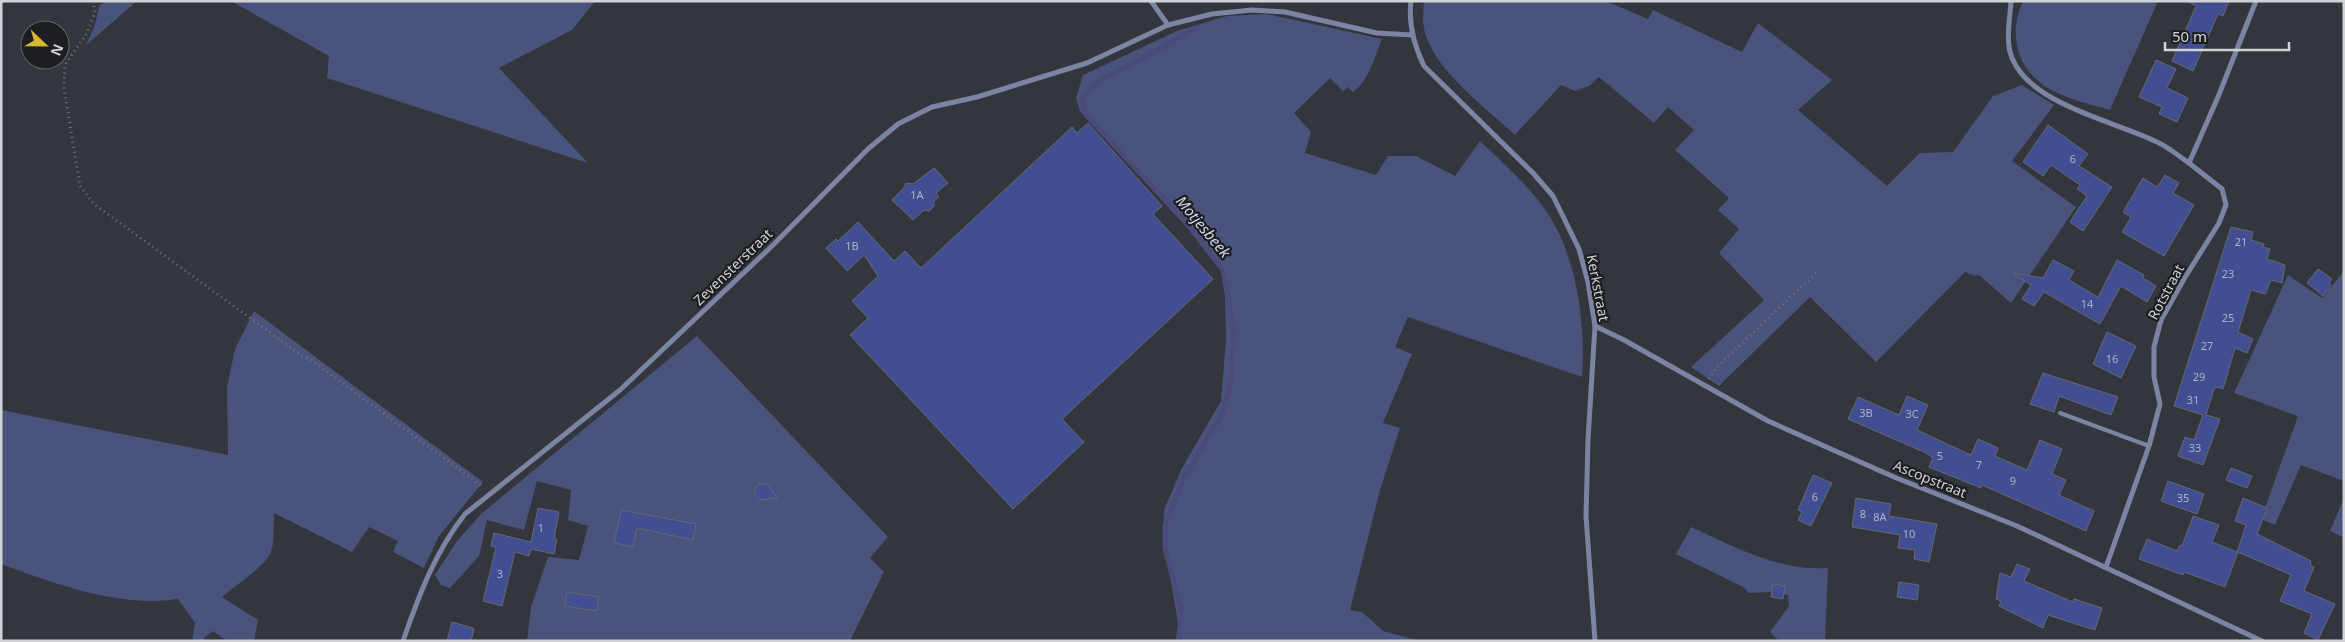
<svg xmlns="http://www.w3.org/2000/svg" width="2345" height="642" font-family="'Noto Sans',sans-serif">
  <rect width="100%" height="100%" fill="#34363d"/>
  <g fill="#49537c">
    <polygon points="106,1 137,1 86,45 95,25 99,6"/>
    <polygon points="231,1 595,1 572,30 499,68 588,163 327,78 329,56"/>
    <path d="M1424,1H1606L1648,19L1653,10L1742,52L1758,23L1832,80L1798,110L1887,186L1920,153L1953,152L1993,96L2022,85L2054,105L2012,161L2076,207L2011,303L1979,275L1975,276L1965,272L1876,362L1810,297L1719,386L1691,367L1764,300L1719,253L1739,229L1718,210L1729,198L1675,150L1694,130L1668,107L1654,123L1599,77L1589,86L1575,91L1561,85L1515,135C1486,108 1439,74 1426,36C1422,25 1423,13 1424,1Z"/>
    <path d="M2023,1H2158L2110,110C2092,105 2072,100 2055,92C2019,75 2006,37 2023,1Z"/>
    <path d="M1266,14L1382,39C1374,58 1370,79 1353,92L1348,87L1343,91L1330,78L1294,113L1311,132L1305,153L1376,175L1388,156H1416L1455,176L1480,141C1505,165 1532,188 1550,217C1577,259 1586,328 1582,377L1408,317L1395,347L1412,354L1383,423L1400,428L1380,490L1350,610L1362,612L1383,631L1420,641H1181L1163,535L1164,510L1182,468L1221,401L1226,339L1225,296L1222,272L1199,240L1080,111L1076,98L1083,75L1177,31L1227,16Z"/>
    <polygon points="2344,271 2344,481 2301,465 2275,525 2261,519 2298,416 2234,393 2288,275 2322,298"/>
    <path d="M254,311L483,482L439,536L424,568L393,552L398,541L369,527L352,552L274,513C273,525 275,540 271,552C266,566 234,586 222,597L258,620L254,641H227L213,631L204,638V641H192L195,623L178,599C119,608 56,584 1,564V410L228,455L227,387L235,349Z"/>
    <polygon points="697,336 888,537 870,558 884,572 850,641 527,641 531,607 548,557 579,560 588,526 568,520 571,490 537,481 524,530 487,520 479,556 450,588 441,585 435,575 457,541 482,513"/>
    <polygon points="2344,498 2344,534 2343,537 2330,531"/>
    <path d="M1691,527C1735,547 1778,571 1828,568L1825,641H1779L1770,632L1789,606L1788,595L1770,592L1749,593L1743,587L1676,554Z"/>
  </g>
  <g fill="none" stroke-linecap="round" stroke-linejoin="round">
    <polyline stroke="#4a4b78" stroke-width="5" points="1178,641 1182,613 1165,548 1165,526 1184,478 1223,412 1231,382 1234,330 1223,270 1188,225 1087,116 1082,99 1093,85 1199,27"/>
  </g>
  <g fill="#414e91" stroke="#65686f">
    <polygon points="2187,1 2229,1 2223,16 2218,14 2193,71 2172,61 2196,6"/>
    <polygon points="2156,60 2176,69 2167,88 2188,98 2177,122 2159,114 2162,107 2139,97"/>
    <polygon points="1088,123 1162,206 1153,214 1213,279 1062,419 1084,442 1013,509 850,335 868,318 852,301 878,276 864,255 847,271 826,248 836,239 838,241 858,222 894,261 905,251 921,268 1072,127 1077,133"/>
    <polygon points="2048,125 2088,154 2079,166 2112,187 2083,231 2070,222 2087,196 2077,189 2080,185 2051,165 2043,176 2023,162"/>
    <polygon points="934,168 948,183 936,193 939,197 934,201 934,206 929,211 924,210 913,220 892,200 903,189 906,183 913,184"/>
    <polygon points="2165,175 2179,183 2173,193 2194,205 2164,256 2122,232 2131,217 2123,212 2143,178 2157,187"/>
    <polygon points="2231,227 2253,232 2251,240 2264,244 2263,247 2270,249 2267,259 2285,265 2282,283 2271,280 2265,294 2251,290 2238,332 2253,339 2247,353 2235,348 2223,389 2216,387 2214,389 2206,415 2220,419 2203,465 2178,456 2185,437 2194,440 2203,415 2174,406"/>
    <polygon points="2053,260 2074,271 2069,280 2098,297 2117,260 2144,275 2143,278 2156,286 2147,302 2121,286 2100,324 2044,292 2034,306 2022,299 2031,285 2013,273 2043,278"/>
    <polygon points="2318,269 2332,279 2329,283 2331,285 2323,296 2307,283"/>
    <polygon points="2107,332 2136,346 2121,378 2093,364"/>
    <polygon points="2043,373 2118,397 2111,415 2059,396 2054,412 2030,404"/>
    <polygon points="1907,396 1928,405 1917,430 1971,455 1978,439 1998,448 1995,456 2027,470 2040,440 2062,449 2052,474 2066,480 2059,495 2094,511 2086,531 1982,485 1981,488 1929,467 1933,458 1926,453 1848,419 1858,397 1899,415"/>
    <polygon points="2231,468 2252,476 2247,488 2226,480"/>
    <polygon points="1813,475 1832,483 1811,526 1798,520 1802,512 1798,510"/>
    <polygon points="2168,481 2204,494 2197,514 2161,501"/>
    <polygon points="758,484 767,484 777,498 760,500 754,493"/>
    <polygon points="1856,498 1891,504 1889,516 1937,524 1929,562 1914,559 1915,550 1898,548 1900,535 1852,527"/>
    <polygon points="2243,498 2267,508 2257,534 2311,561 2310,565 2314,567 2304,591 2335,604 2318,640 2304,633 2312,614 2280,601 2291,575 2238,552 2225,587 2184,572 2183,575 2139,559 2147,539 2177,551 2180,545 2182,546 2193,516 2219,525 2212,542 2237,552 2246,525 2235,521"/>
    <polygon points="538,508 559,512 554,539 557,539 554,554 531,549 529,556 515,552 502,606 483,601 496,547 491,546 494,533 531,542"/>
    <polygon points="621,510 696,524 693,540 637,528 633,547 614,543"/>
    <polygon points="2017,564 2030,569 2024,581 2073,602 2074,599 2102,608 2095,630 2048,615 2043,628 1999,606 2001,601 1996,599 2000,573 2011,577"/>
    <polygon points="1899,582 1919,585 1917,600 1897,597"/>
    <polygon points="1773,584 1785,586 1783,599 1771,597"/>
    <polygon points="567,592 599,597 597,611 565,606"/>
    <polygon points="452,622 473,628 474,630 471,641 447,641"/>
  </g>
  <g fill="none" stroke-linecap="round" stroke-linejoin="round">
    <g stroke="#72747a" stroke-width="3" stroke-dasharray="1 4" stroke-linecap="butt">
      <polyline points="93,1 95,12 87,33 65,65 64,88 80,186 94,204 302,356 310,359 483,487"/>
      <polyline points="1709,379 1716,368 1819,270"/>
    </g>
    <polyline stroke="#7c84a4" stroke-width="4" points="2060,413 2149,446"/>
    <g stroke="#7c84a4" stroke-width="5">
      <polyline points="1151,1 1168,25"/>
      <path d="M1411,1C1408,24 1414,45 1424,66L1533,173L1553,196L1579,249L1588,282L1595,326L1588,440L1586,516L1595,641"/>
      <path d="M2011,1C2010,19 2005,41 2012,58C2031,105 2115,121 2157,142C2168,147 2179,156 2189,163L2218,97L2256,1"/>
      <polyline points="1595,326 1624,340 1768,421 1894,477 2017,526 2262,641"/>
      <polyline points="2106,567 2149,446 2160,404 2154,377 2154,347 2161,320 2184,279 2219,223 2226,205 2222,189 2189,163"/>
      <path d="M403,641C419,595 435,552 465,514L620,390L772,246L868,149L898,124L932,107L977,97L1087,63L1168,25L1212,14L1252,10L1285,12L1377,33L1412,35"/>
    </g>
  </g>
  <g text-anchor="middle" stroke-width="4.5" stroke-linejoin="round" paint-order="stroke">
    <g font-size="11" fill="#adb2c6">
      <text x="2073" y="163">6</text>
      <text x="917" y="199">1A</text>
      <text x="2241" y="246">21</text>
      <text x="852" y="250">1B</text>
      <text x="2228" y="278">23</text>
      <text x="2087" y="308">14</text>
      <text x="2228" y="322">25</text>
      <text x="2207" y="350">27</text>
      <text x="2112" y="363">16</text>
      <text x="2199" y="381">29</text>
      <text x="2193" y="404">31</text>
      <text x="1866" y="417">3B</text>
      <text x="1912" y="418">3C</text>
      <text x="2195" y="452">33</text>
      <text x="1940" y="460">5</text>
      <text x="1979" y="469">7</text>
      <text x="2013" y="485">9</text>
      <text x="1815" y="501">6</text>
      <text x="2183" y="502">35</text>
      <text x="1863" y="518">8</text>
      <text x="1880" y="521">8A</text>
      <text x="541" y="532">1</text>
      <text x="1909" y="538">10</text>
      <text x="500" y="578">3</text>
    </g>
    <g font-size="14" fill="#d1d3d7" stroke="#1d1e21">
      <text transform="translate(733 267) rotate(-44)" y="5">Zevensterstraat</text>
      <text transform="translate(1598 288) rotate(79)" y="5">Kerkstraat</text>
      <text transform="translate(2166 292) rotate(-62)" y="5">Rotstraat</text>
      <text transform="translate(1930 479) rotate(22)" y="5">Ascopstraat</text>
    </g>
    <g font-size="15" font-style="italic" fill="#d3d8ec" stroke="#1d1e21">
      <text transform="translate(1203 227) rotate(50)" y="5">Motjesbeek</text>
    </g>
  </g>
  <rect width="2345" height="642" fill="none" stroke="#d1d3d7" stroke-width="5"/>
  <g transform="translate(45 45) rotate(112)"><circle r="24" fill="#1d1e21" stroke="#65666a"/>
  <path d="M0-4L9 19L0 12L-9 19Z" fill="#d7b434"/>
  <text y="-8" font-size="14" font-weight="bold" text-anchor="middle" fill="#d1d3d7">N</text>
  </g>
  <path d="M2165 42v8h124v-8" fill="none" stroke="#d1d3d7" stroke-width="2.5"/>
  <text x="2172" y="42" font-size="15" fill="#d1d3d7" stroke="#1d1e21" stroke-width="4" paint-order="stroke">50 m</text>
</svg>
